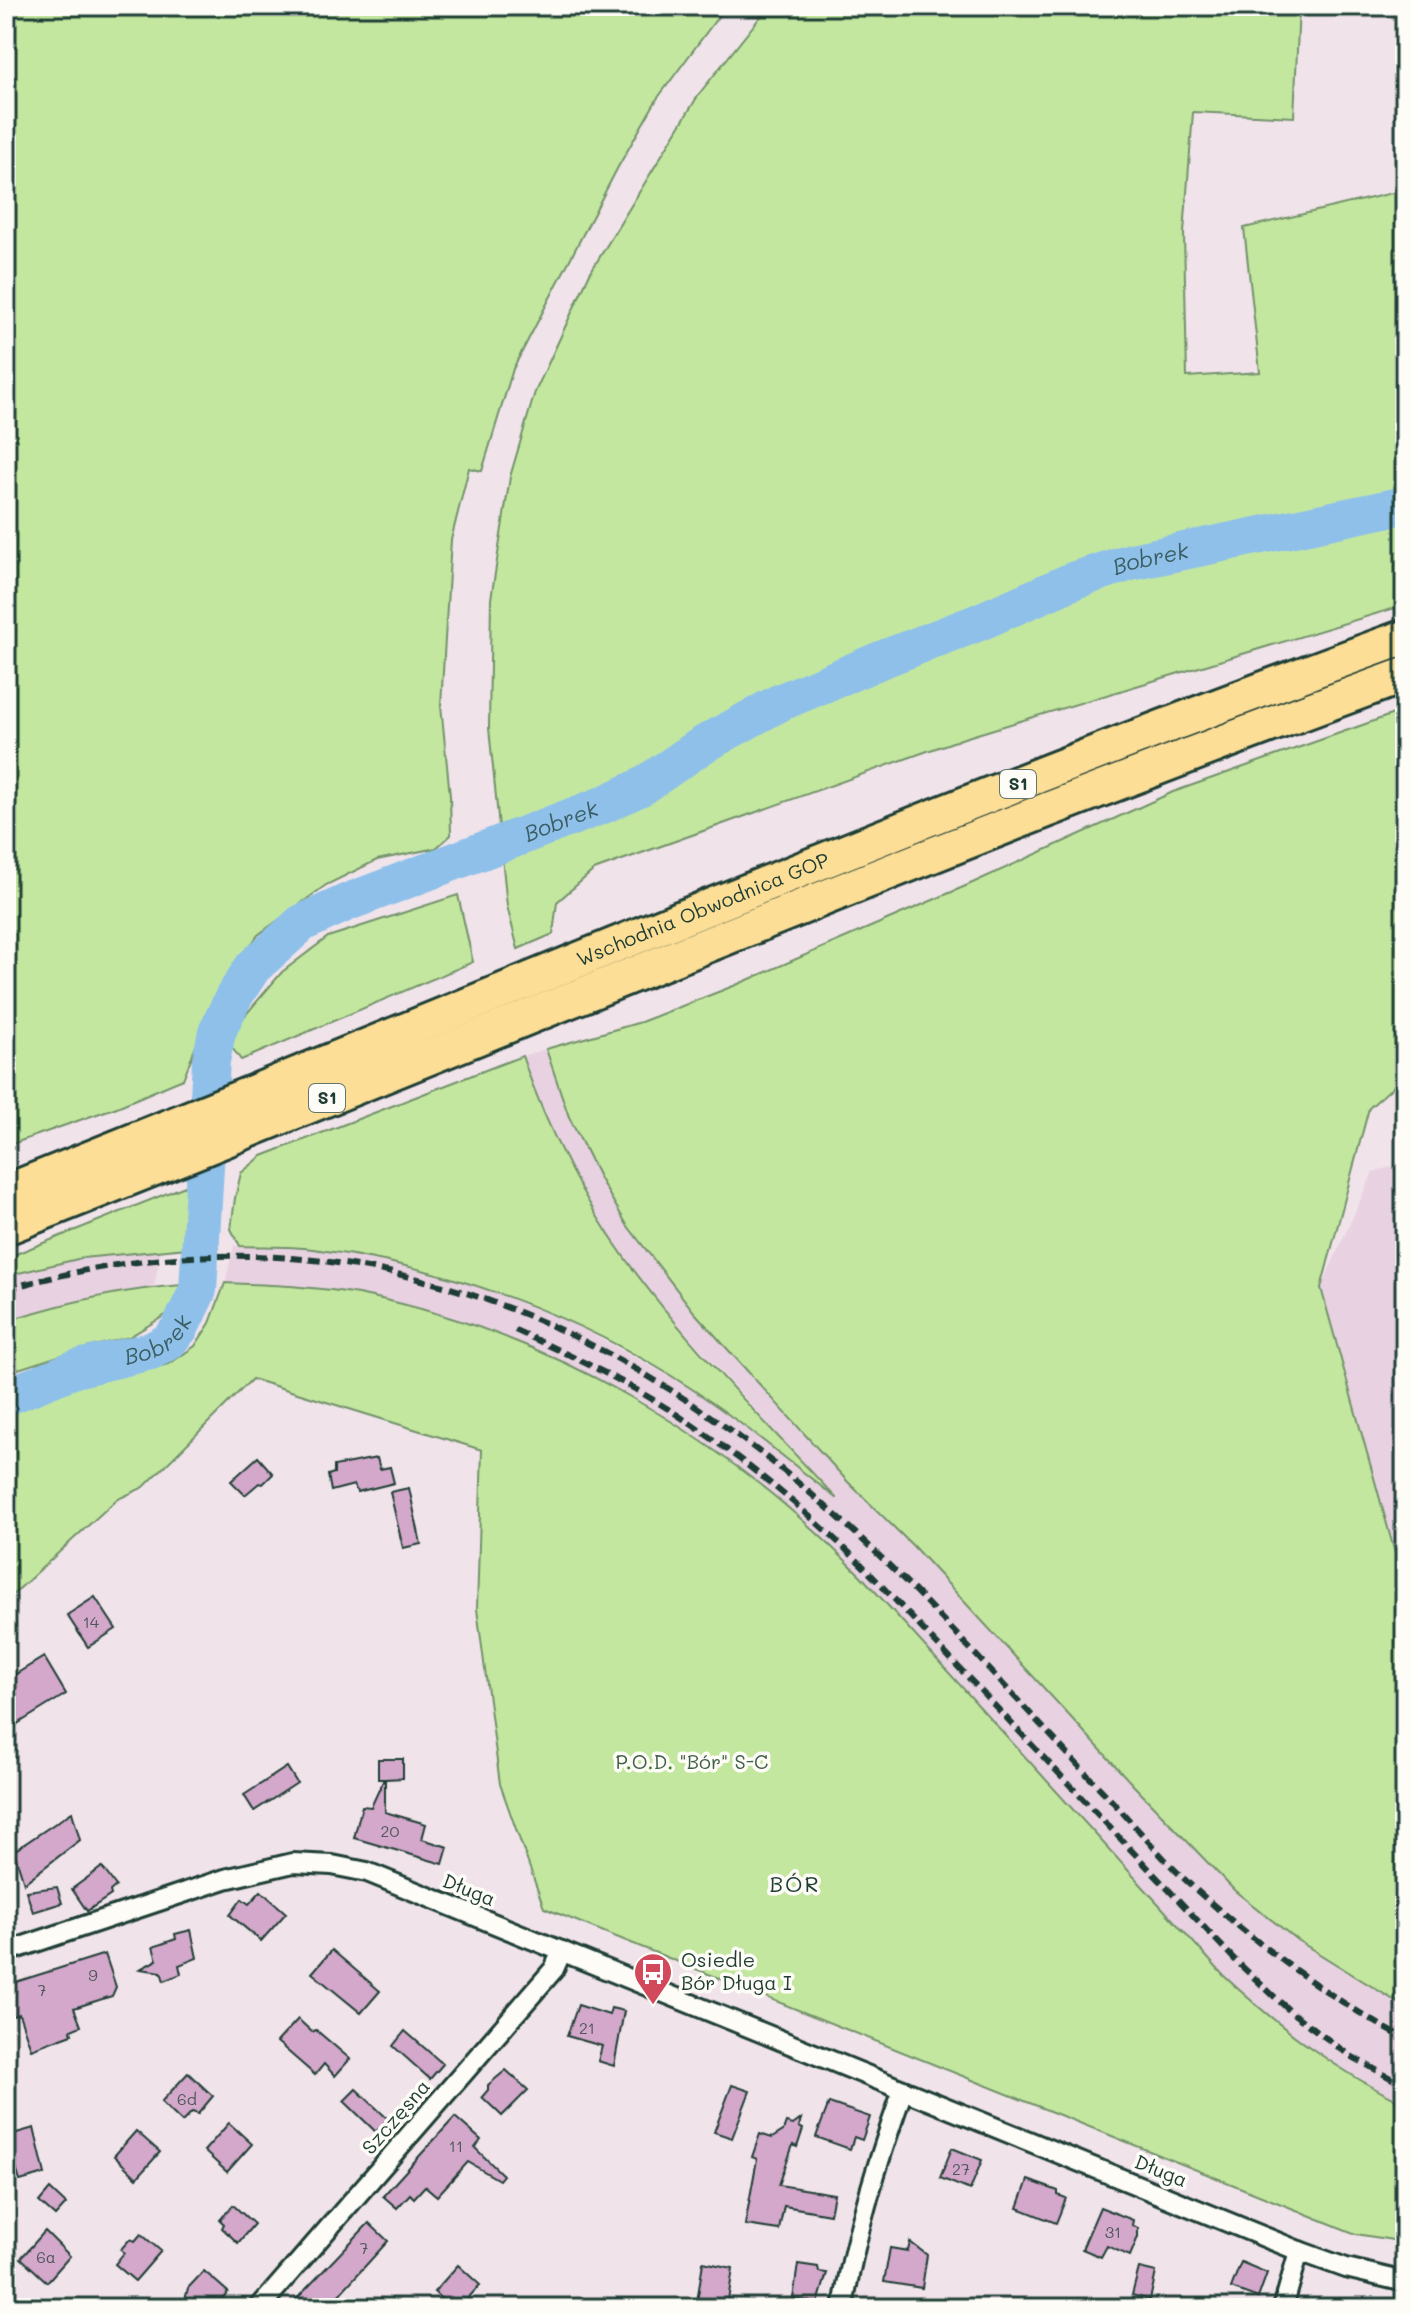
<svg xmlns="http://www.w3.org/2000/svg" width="1411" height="2314" font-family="Mali,sans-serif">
  <rect width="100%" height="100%" fill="#f1e3ea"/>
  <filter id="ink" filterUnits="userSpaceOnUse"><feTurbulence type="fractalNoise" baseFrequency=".0125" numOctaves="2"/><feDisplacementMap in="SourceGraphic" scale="16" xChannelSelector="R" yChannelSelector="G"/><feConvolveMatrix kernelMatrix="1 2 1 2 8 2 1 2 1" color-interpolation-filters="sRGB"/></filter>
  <g filter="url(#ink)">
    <g fill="#e8d1e1">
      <polygon points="546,1049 569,1117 600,1179 694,1312 848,1482 913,1546 1134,1786 1235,1890 1297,1940 1405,2007 1405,2104 1323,2057 1272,2021 1224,1976 842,1556 765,1489 695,1437 642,1402 598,1378 505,1337 438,1315 355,1294 225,1283 234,1246 311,1249 386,1262 478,1286 569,1322 689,1387 744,1425 831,1493 664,1309 626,1260 593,1210 563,1155 536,1096 522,1056"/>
      <polygon points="1405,1163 1405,1589 1321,1288 1373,1172"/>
      <polygon points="161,1249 154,1287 88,1299 6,1321 6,1276 82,1258"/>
    </g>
    <g fill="#c4e7a0" stroke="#72926a" stroke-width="2">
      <polygon points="6,6 726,6 657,99 618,167 513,369 482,471 469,468 451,540 441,705 450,796 451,835 436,848 377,860 326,885 258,935 215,997 183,1079 117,1107 6,1146"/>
      <polygon points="769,6 1299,6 1294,117 1193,112 1184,233 1187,377 1260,372 1244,228 1405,190 1405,605 964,738 594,870 557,902 553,934 518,949 507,906 489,728 491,599 510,477 535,392 590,273 699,94"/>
      <polygon points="1405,710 1405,1076 1369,1108 1321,1288 1405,1589 1405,2007 1297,1940 1235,1891 1134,1786 913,1546 848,1482 694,1312 627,1225 600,1179 569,1117 546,1049 641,1022 736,985 968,885 1173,792"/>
      <polygon points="458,895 473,962 241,1060 230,1045 242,1019 282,972 328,937"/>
      <path d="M522,1056C547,1128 582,1199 627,1261C689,1346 765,1422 837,1499C789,1461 743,1423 692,1389C579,1315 447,1266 313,1249C289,1246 264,1247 240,1246L231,1229L235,1198L241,1173L262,1156Z"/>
      <polygon points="190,1184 187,1248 82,1258 6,1276 6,1258"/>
      <path d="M225,1283C269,1285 315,1286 358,1294C550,1332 726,1437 862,1577L1224,1976C1280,2028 1335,2070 1405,2104V2242L1356,2234L544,1908L500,1784L477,1609L482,1450L252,1379L144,1487L116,1500L6,1601V1416L75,1386L169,1364L195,1346L210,1323Z"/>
      <path d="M183,1285L174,1310L129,1337L71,1352L6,1373V1321C63,1303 123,1289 183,1285Z"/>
    </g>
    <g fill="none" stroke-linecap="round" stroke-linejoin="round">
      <path stroke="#8ec0ea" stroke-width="38" id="s1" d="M6,1397L75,1369L151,1351L168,1342L180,1328L198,1290L211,1061L217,1032L233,998L253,967L302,923L348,902L603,805L643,786L701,746L779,703L883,659L977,623L1075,580L1131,562L1405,505"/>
    </g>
    <g fill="#d4a8cb" stroke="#1f3d34" stroke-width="2">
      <polygon points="258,1457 273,1474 263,1484 259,1483 245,1495 231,1481"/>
      <polygon points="377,1458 380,1469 390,1467 394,1483 357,1492 354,1485 331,1491 328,1475 334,1473 334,1466"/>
      <polygon points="409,1488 421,1544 403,1548 390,1492"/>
      <polygon points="95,1597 116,1629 88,1647 67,1615"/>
      <polygon points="44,1657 66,1694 6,1731 6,1680"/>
      <polygon points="378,1759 403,1759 403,1778 385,1779 385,1812 426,1824 422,1839 448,1847 443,1864 354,1838 362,1806 371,1807 384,1779 378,1779"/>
      <polygon points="287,1767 297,1783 254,1811 244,1795"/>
      <polygon points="72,1812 80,1840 24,1883 14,1851"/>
      <polygon points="102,1867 116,1886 110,1891 111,1895 87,1911 72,1889"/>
      <polygon points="57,1887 62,1903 33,1912 26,1891"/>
      <polygon points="261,1891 286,1913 261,1941 230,1915 242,1899 249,1904"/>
      <polygon points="191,1930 197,1958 179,1965 181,1974 164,1981 161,1972 140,1969 157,1960 153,1947 176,1939 175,1934"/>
      <polygon points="332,1950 380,1991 361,2013 312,1973"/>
      <polygon points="105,1954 116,1987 112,1996 74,2008 81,2026 71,2030 72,2034 31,2049 19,2014 6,2018 6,1985"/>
      <polygon points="578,2005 609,2015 611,2008 624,2011 614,2066 598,2061 602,2046 567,2036"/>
      <polygon points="298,2019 312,2032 316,2030 350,2059 335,2076 324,2064 315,2075 277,2042"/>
      <polygon points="405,2031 443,2064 430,2079 393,2046"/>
      <polygon points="506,2070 528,2090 502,2116 482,2097 488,2090 488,2085"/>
      <polygon points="188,2073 213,2096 198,2114 192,2112 182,2122 161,2102"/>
      <polygon points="732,2085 750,2091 732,2138 714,2132"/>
      <polygon points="356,2089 388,2119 376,2132 344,2101"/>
      <polygon points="829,2103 870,2117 862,2140 854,2137 850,2149 816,2137"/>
      <polygon points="455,2117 481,2140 475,2148 503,2175 499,2180 468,2162 437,2196 425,2186 414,2198 410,2194 397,2208 383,2196"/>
      <polygon points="801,2119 799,2127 803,2129 797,2147 793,2145 779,2185 834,2194 830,2214 784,2206 779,2230 745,2225 757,2159 752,2157 760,2134 772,2138 783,2131 786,2123 793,2125"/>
      <polygon points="229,2123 252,2144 227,2172 204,2151"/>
      <polygon points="34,2128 45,2174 20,2181 6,2136"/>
      <polygon points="136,2131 160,2152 137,2178 114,2156"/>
      <polygon points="952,2148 982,2160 970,2190 940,2178"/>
      <polygon points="1028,2180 1058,2191 1058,2195 1066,2198 1056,2223 1018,2208"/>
      <polygon points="50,2189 66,2204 55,2216 39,2202"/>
      <polygon points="233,2205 254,2224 238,2243 222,2228 224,2224 220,2220"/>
      <polygon points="1100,2207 1133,2220 1132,2225 1138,2228 1138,2237 1130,2256 1107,2246 1101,2257 1082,2249"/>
      <polygon points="369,2223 388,2241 327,2308 288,2308"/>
      <polygon points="45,2231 70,2256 47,2282 21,2258"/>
      <polygon points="141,2234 161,2251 135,2281 115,2264 124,2253 121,2249 130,2239 135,2241"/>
      <polygon points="910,2242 927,2255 922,2288 884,2282 890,2248 908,2251"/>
      <polygon points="703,2262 733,2268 727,2307 697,2302"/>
      <polygon points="1241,2262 1267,2273 1258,2298 1231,2288"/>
      <polygon points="798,2264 818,2267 819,2272 827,2273 818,2303 793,2299"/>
      <polygon points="458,2265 480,2285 459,2308 451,2308 434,2292"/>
      <polygon points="1139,2268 1156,2272 1150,2300 1132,2295"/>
      <polygon points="204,2271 228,2292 222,2300 225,2308 183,2308 188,2288"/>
    </g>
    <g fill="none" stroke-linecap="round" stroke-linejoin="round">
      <defs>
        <g id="street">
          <polyline points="6,1952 225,1879 293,1863 332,1865 367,1872 1299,2251 1346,2268 1405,2282"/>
          <polyline points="259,2308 554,1969 562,1951"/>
          <path d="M843,2308C855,2233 878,2161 903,2090"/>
          <polyline points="1283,2308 1299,2251"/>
        </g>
        <g id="highway">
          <path id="s2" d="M6,1192C472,1007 933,808 1405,637"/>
          <path d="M6,1227C472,1043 934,846 1405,675"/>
        </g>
      </defs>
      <use href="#street" stroke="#1f3d34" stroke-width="24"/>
      <use href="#highway" stroke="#1f3d34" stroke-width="40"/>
      <use href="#street" stroke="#fdfcf7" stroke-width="18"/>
      <use href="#highway" stroke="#fcde96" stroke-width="34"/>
      <g stroke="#1f3d34" stroke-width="6" stroke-dasharray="12 6" stroke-linecap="butt">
        <path d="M6,1289C55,1276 104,1265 155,1260C454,1228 707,1380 910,1586C979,1656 1044,1730 1112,1801C1139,1830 1164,1861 1193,1887C1261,1948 1325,1995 1405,2039"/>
        <path d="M515,1330C572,1356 630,1383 682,1418C746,1461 807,1511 862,1565L1235,1960L1291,2012L1349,2055L1405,2086"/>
      </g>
    </g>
  </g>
  <defs>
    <symbol id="bus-pin" viewBox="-11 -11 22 30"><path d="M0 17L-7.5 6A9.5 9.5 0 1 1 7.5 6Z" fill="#d1495b" stroke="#fdfcf7"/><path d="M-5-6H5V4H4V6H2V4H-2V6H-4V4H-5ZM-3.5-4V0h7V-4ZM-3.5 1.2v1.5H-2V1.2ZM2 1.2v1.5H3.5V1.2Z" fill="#fff"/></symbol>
  </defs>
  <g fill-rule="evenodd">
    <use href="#bus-pin" x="631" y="1950" width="44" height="60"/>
  </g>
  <g text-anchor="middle" stroke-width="7" stroke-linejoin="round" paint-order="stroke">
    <g font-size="16" fill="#4c585a">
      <text x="91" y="1628">14</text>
      <text x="390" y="1837">20</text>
      <text x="93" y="1981">9</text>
      <text x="42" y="1996">7</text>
      <text x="587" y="2034">21</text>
      <text x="187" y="2105">6d</text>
      <text x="456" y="2152">11</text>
      <text x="961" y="2175">27</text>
      <text x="1113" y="2238">31</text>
      <text x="364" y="2254">7</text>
      <text x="46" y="2263">6a</text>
    </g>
    <g fill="#fdfcf7" stroke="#62766e" stroke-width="2">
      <rect x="1000" y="770" width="36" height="28" rx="6"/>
      <rect x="309" y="1084" width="36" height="28" rx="6"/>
    </g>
    <g font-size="18" font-weight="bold" fill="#1f3d34">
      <text x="1018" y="790">S1</text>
      <text x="327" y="1104">S1</text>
    </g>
    <g font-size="20" fill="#1f3d34" stroke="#fdfcf7">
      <text dy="7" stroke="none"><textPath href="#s2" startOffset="752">Wschodnia Obwodnica GOP</textPath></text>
      <text transform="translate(469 1890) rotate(22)" y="7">Długa</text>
      <text transform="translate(396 2117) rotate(-49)" y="7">Szczęsna</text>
      <text transform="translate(1161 2171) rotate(22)" y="7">Długa</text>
    </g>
    <g font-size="20" fill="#405f4a" stroke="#fdfcf7">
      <text x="692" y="1769">P.O.D. "Bór" S-C</text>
    </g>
    <g font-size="20" fill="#1f3d34" stroke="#fdfcf7" text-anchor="start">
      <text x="681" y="1967">Osiedle<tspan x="681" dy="23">Bór Długa I</tspan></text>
    </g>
    <g font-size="22" font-style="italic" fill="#3b5e62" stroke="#fdfcf7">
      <text dy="8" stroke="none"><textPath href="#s1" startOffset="1558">Bobrek</textPath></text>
      <text dy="8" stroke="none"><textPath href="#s1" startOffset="910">Bobrek</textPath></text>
      <text dy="8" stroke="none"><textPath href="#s1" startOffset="164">Bobrek</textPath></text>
    </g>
    <g font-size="22" letter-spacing="2" fill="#1f3d34" stroke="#fdfcf7">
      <text x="795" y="1892">BÓR</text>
    </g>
  </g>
  <rect width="1411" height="2314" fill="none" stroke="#fdfcf7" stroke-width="32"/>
  <rect x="16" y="16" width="1379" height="2282" fill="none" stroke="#1f3d34" stroke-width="3" filter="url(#ink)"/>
</svg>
